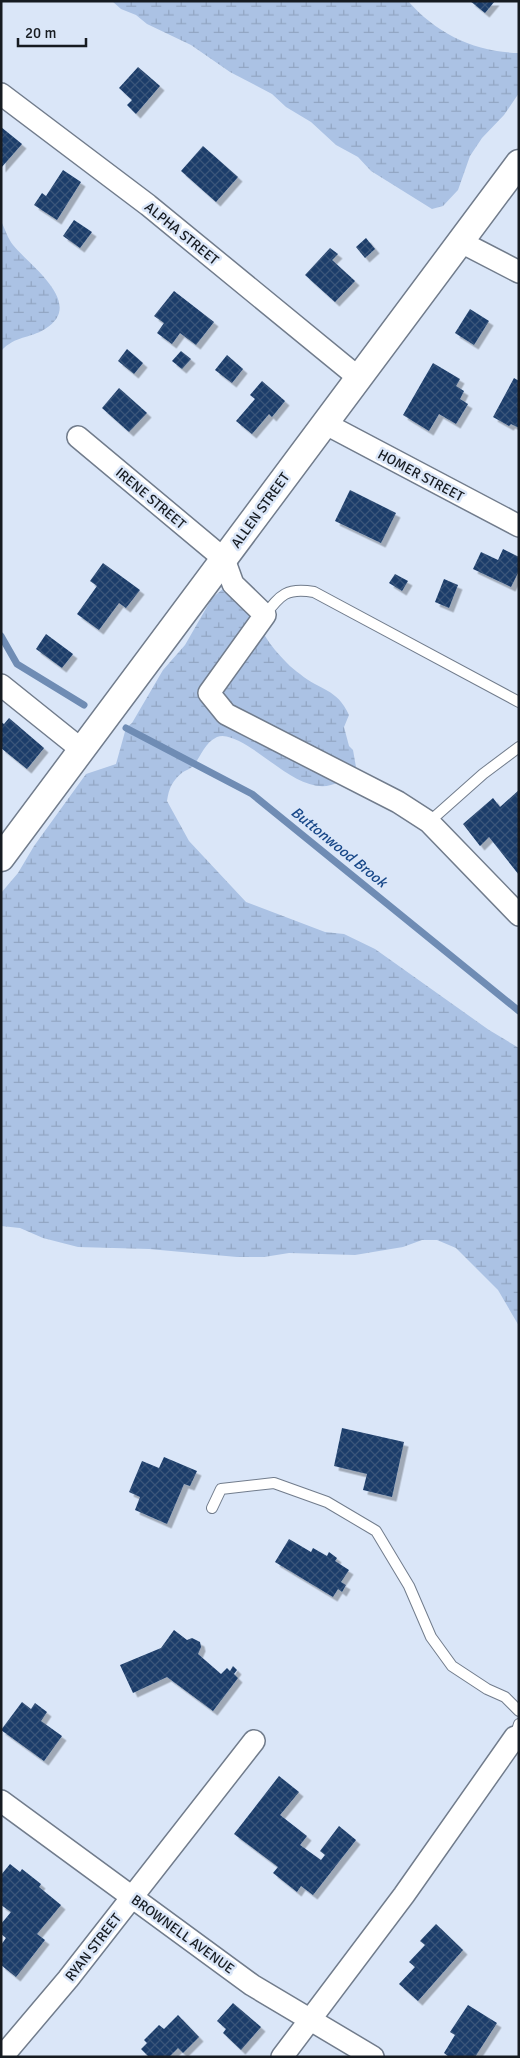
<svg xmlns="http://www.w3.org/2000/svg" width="520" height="2058" font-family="Signika,sans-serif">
  <defs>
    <pattern id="wetland-marsh" width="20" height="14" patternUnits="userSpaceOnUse" patternTransform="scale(1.25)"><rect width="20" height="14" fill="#abc2e4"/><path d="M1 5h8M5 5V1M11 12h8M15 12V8" fill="none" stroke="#92a6c3"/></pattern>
    <pattern id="building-cross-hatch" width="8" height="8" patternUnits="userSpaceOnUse" patternTransform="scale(1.25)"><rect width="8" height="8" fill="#1a3c6a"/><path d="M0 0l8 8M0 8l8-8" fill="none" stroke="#3a557a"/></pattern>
    <filter id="shadow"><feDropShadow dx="4.5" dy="4.5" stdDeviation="0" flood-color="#0004"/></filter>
  </defs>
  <rect width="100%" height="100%" fill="#dae6f8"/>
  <g fill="url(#wetland-marsh)">
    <path d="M112,1H408C437,34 475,52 519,53V93L504,115L482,138L470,156L458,190L443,206L432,209L371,171L358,157L336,145L311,122L286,107L272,94L230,72L191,45L147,24L136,15L121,9Z"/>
    <path d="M1,221C5,229 8,239 13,245C30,266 86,304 45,329C29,339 16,335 1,351Z"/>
    <path d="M236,578C248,602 258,629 275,650C282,658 291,668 300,674C320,691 337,688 349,715L344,727L349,746L353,750L356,767C318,815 277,760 239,741C232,738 224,734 217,737C204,743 201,757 193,766C190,769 186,770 183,772C172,781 169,788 167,801L189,841L246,902L325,932L344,934L375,949L489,1030L519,1048V1326L498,1290L456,1248L437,1240H422L403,1247L355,1255L289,1253L264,1257H237L149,1249L78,1247L43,1238L20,1228L1,1226V893L18,873L34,846L86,774L116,764L126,728L132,723L163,670L185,645L212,598Z"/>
  </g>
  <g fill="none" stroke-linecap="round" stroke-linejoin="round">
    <g stroke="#6f8cb4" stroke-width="7">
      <polyline points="1,636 17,664 84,705"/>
      <polyline points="126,728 252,794 519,1011"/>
    </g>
  </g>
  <g fill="url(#building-cross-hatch)" filter="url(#shadow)">
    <polygon points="470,1 495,1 485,13"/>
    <polygon points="138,67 160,86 136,114 127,105 132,100 119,88"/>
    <polygon points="1,127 22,144 1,168"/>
    <polygon points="203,146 238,177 216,202 181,171"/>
    <polygon points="63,170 81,182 57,220 34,205 42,193 46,196"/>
    <polygon points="74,220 92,232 80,248 63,236"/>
    <polygon points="366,238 375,249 365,258 356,247"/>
    <polygon points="330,248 338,254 332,260 355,281 335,302 305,275"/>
    <polygon points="174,291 214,322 196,345 180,333 172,344 157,333 164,323 154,316"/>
    <polygon points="470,309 489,321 474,345 455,333"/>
    <polygon points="127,349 143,363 134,374 118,361"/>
    <polygon points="181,351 191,359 182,369 172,361"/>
    <polygon points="227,355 243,369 232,383 215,370"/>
    <polygon points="433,363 460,379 456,386 464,391 460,399 468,404 456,424 439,414 429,431 403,415"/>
    <polygon points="514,378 519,381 519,428 511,424 509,426 493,417"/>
    <polygon points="262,381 285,401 272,417 269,414 252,434 236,421 255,399 250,395"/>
    <polygon points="119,388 147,413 129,432 102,408"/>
    <polygon points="350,490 396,513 381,543 335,521"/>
    <polygon points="503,549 519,557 519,571 511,587 473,569 481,552 498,560"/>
    <polygon points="103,563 140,590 126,608 119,603 99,630 77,614 97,586 90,581"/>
    <polygon points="395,574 408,581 402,591 389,583"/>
    <polygon points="444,579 458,585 449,608 435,602"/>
    <polygon points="46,634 73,654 62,668 36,649"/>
    <polygon points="9,718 44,748 27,769 1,748 1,722 4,724"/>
    <polygon points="519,790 519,875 489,837 480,846 463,824 493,798 500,807"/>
    <polygon points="342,1428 404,1442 392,1497 363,1490 367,1474 334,1466"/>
    <polygon points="164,1457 197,1471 190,1486 184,1484 167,1524 135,1510 140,1497 129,1492 142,1461 159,1468"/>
    <polygon points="289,1539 311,1552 313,1548 327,1556 329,1552 337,1558 335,1561 349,1570 341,1582 346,1585 342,1592 338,1589 333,1597 275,1562"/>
    <polygon points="174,1630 187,1640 192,1638 200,1642 201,1647 198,1654 221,1674 227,1668 230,1671 233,1666 237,1670 234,1674 238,1678 213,1711 167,1677 133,1693 120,1665 161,1648"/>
    <polygon points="22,1702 31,1709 35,1703 47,1712 41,1721 62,1736 44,1761 1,1730"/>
    <polygon points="279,1776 299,1792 280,1815 307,1836 300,1845 321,1860 325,1855 320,1851 339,1826 356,1840 313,1895 301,1886 297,1892 273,1873 278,1867 234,1834"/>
    <polygon points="10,1864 20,1872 22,1869 41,1884 39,1887 61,1905 37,1934 45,1940 16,1977 1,1965 1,1945 6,1938 1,1934 1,1924 11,1912 1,1905 1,1875"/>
    <polygon points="436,1924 463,1950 418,2001 399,1984 415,1967 409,1962 425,1945 420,1941"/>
    <polygon points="233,2003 261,2027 241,2050 223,2033 226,2029 217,2021"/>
    <polygon points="468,2005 497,2023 475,2057 449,2057 444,2053 455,2035 450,2032"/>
    <polygon points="178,2015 199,2037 183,2053 178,2048 169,2057 149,2057 141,2049 147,2043 144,2040 159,2025 164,2029"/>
  </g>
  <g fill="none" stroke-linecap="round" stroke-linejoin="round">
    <defs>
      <g id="service">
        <path d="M265,615C280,595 287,587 314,592L519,702"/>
        <polyline points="429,822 483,774 519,747"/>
        <polyline points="212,1508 221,1489 274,1483 327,1502 376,1531 409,1586 431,1637 452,1666 487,1689 505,1697 519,1711"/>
        <polyline points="515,1737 519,1724"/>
      </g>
      <g id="minor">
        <polyline points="1,94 148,205 359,378"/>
        <polyline points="461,242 519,272"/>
        <polyline points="324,423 519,526"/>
        <polyline points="78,437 224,559 233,584 265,615 209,693 226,714 398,802 429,822 519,915"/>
        <polyline points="1,685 82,750"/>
        <polyline points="1,1801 252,1985 373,2057"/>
        <polyline points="2,2057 68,1979 254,1741"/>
        <polyline points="282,2057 404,1895 515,1737"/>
      </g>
      <polyline id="tertiary" points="1,858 519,163"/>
    </defs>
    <use href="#service" stroke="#717c8c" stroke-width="12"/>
    <use href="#minor" stroke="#717c8c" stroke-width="24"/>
    <use href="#tertiary" stroke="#717c8c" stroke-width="29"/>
    <use href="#service" stroke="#fff" stroke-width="10"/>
    <use href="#minor" stroke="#fff" stroke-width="21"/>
    <use href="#tertiary" stroke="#fff" stroke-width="26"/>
  </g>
  <g text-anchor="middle" stroke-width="5" stroke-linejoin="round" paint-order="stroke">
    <g font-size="14" fill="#161b21" stroke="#dae6f8">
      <text transform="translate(182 233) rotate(39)" y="5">ALPHA STREET</text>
      <text transform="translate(421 475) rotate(28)" y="5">HOMER STREET</text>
      <text transform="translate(151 498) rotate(40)" y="5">IRENE STREET</text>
      <text transform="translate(260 510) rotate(-54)" y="5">ALLEN STREET</text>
      <text transform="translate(183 1934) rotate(36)" y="5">BROWNELL AVENUE</text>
      <text transform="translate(93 1947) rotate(-52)" y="5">RYAN STREET</text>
    </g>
    <g font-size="15" font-style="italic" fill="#174788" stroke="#dae6f8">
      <text transform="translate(339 847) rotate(39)" y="5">Buttonwood Brook</text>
    </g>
  </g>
  <rect width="520" height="2058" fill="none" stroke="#161b21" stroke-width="5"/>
  <path d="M18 38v8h68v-8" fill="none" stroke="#161b21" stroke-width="2.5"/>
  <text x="25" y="38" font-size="15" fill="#161b21" stroke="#dae6f8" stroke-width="4" paint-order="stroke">20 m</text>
</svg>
